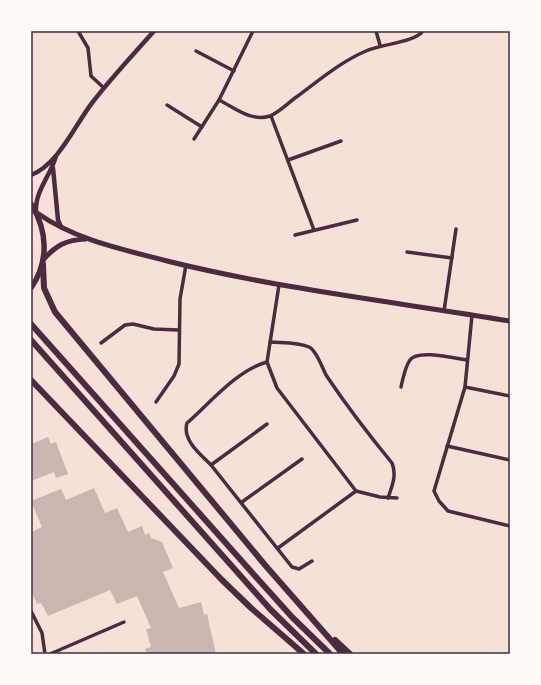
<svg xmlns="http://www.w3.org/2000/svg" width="541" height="685" font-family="'PT Sans',sans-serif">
  <rect width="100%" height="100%" fill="#f7e1d7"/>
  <g fill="#ccb4b1">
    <polygon points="48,437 51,444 56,442 68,474 56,478 54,472 31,481 31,444"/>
    <polygon points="94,488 105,513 117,508 128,532 142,526 145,535 149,533 151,538 162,542 173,568 163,572 179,608 201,602 204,615 207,614 216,654 147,654 145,649 151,647 146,629 151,628 137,596 117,604 110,590 48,616 41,603 37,604 31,591 31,532 42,527 31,501 61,489 66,500"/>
  </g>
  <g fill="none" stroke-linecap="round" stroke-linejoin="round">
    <g stroke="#4a2c40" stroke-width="3.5">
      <polyline points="78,31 88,48 91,76 104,88"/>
      <polyline points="376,31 380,45"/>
      <polyline points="196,51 234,71"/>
      <path d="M219,100C235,108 251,122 270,116C278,113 287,104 295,98C317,82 340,62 366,51C380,44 414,43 423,31"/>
      <polyline points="167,105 202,127"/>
      <polyline points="271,116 314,230"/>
      <polyline points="194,139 219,100 253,31"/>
      <polyline points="288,160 341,141"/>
      <polyline points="295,235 357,220"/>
      <polyline points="407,252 452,258"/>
      <polyline points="279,285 267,362 277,388 356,491 380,497 397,498"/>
      <polyline points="444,311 456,229"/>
      <polyline points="472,315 465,387 434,491 439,501 448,511 510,526"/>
      <path d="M270,342C283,343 298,342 309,347C316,350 322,367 326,375C346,405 369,435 392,463C397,476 392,486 388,498"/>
      <polyline points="101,343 125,325 133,324 154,329 178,330"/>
      <path d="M267,362C237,370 210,403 187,423C182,440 200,454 211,465L292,567L299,569L312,561"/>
      <path d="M401,387C403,378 405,367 410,360C417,349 454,358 467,360"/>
      <polyline points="465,387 510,396"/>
      <polyline points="156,402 174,376 179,364 180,299 186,265"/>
      <polyline points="447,446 510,460"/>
      <polyline points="211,465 267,424"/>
      <polyline points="242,502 302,459"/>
      <polyline points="278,548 356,491"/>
      <polyline points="31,611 42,633 45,654"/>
      <polyline points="50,654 124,622"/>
    </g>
    <g stroke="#4a2c40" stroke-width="4.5">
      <polyline points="53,168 58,220 61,227"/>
      <path d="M31,175C58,165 75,125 92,103C111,78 133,55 154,31"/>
      <path d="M36,211C35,191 51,175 56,156"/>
    </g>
    <g stroke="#4a2c40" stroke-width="5">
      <path d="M37,213C76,240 121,249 167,261C280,289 395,302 510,321"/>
      <path d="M43,260C56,245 66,240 86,239"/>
    </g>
    <path stroke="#4a2c40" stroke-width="5.5" d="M31,204C48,231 49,262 31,288"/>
    <g stroke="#4a2c40" stroke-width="6">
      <polyline points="43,264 44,288 55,312 265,565 343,654"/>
      <polyline points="31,324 256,577 292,617 330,654"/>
      <polyline points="31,340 270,609 316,654"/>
      <polyline points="31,380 221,579 251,608 304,654"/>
      <polyline points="335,640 350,654"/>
    </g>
  </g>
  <rect width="541" height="685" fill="none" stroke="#fffaf5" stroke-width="64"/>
  <rect x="32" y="32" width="477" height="621" fill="none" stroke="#4a2c40" stroke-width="1.5"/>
</svg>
